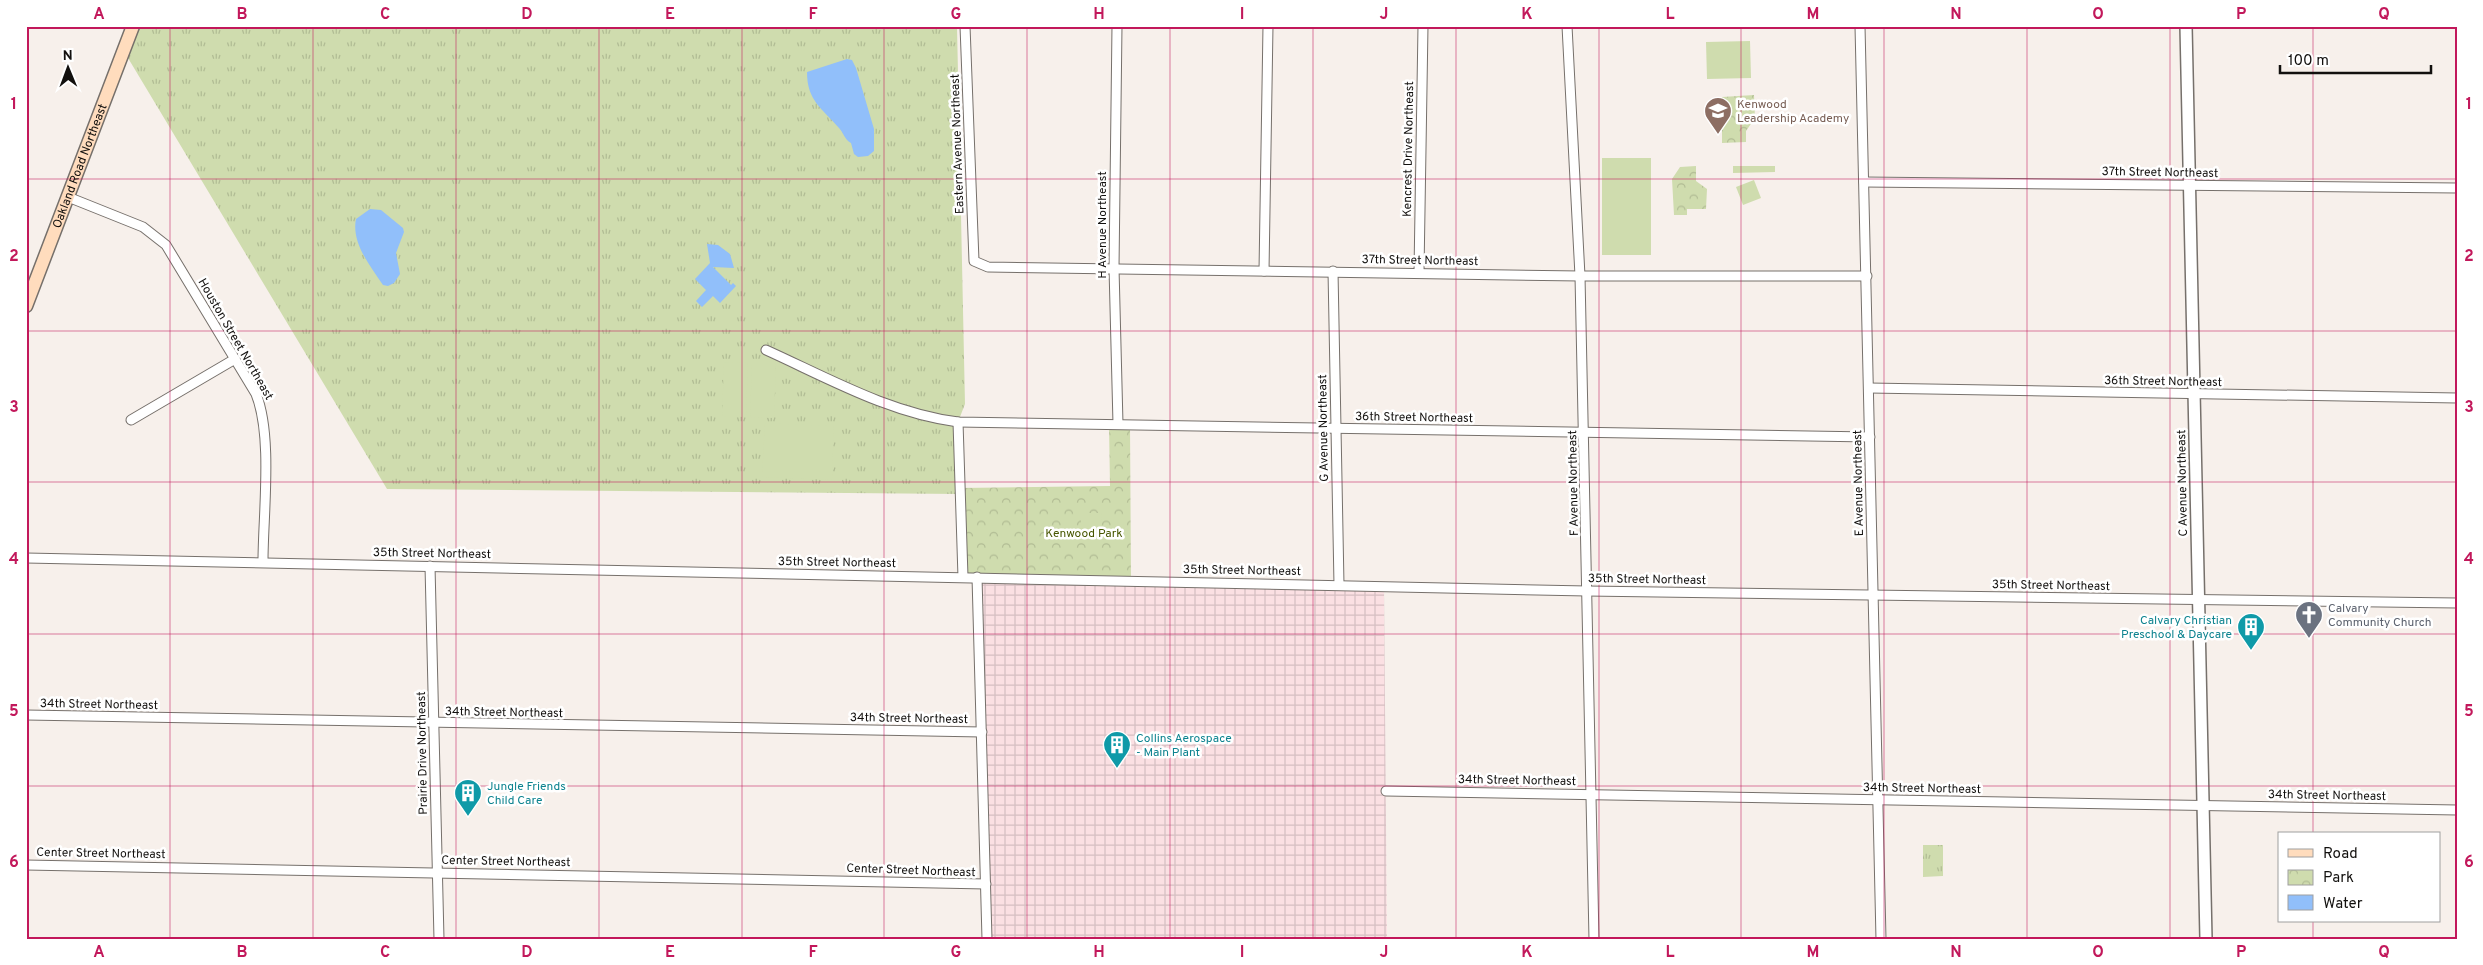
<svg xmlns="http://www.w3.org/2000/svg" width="2483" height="965" font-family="Overpass,sans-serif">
  <defs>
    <pattern id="industrial-grid" width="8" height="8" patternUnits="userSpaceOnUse" patternTransform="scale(1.25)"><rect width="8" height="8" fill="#fbe0e3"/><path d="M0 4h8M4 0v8" fill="none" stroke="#d6bfc2"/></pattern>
    <pattern id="grass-tufts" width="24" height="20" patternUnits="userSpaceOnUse" patternTransform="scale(1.25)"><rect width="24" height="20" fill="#cfdcae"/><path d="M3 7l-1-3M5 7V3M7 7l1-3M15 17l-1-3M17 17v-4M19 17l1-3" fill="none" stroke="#b1bc94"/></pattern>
    <pattern id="park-crowns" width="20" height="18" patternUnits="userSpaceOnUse" patternTransform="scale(1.25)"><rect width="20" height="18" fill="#cfdcae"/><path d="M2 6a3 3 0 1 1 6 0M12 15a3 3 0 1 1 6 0" fill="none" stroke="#b1bc94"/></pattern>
  </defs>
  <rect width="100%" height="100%" fill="#f7f0eb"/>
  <polygon fill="url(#industrial-grid)" points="977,577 1384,586 1387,939 987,939"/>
  <g fill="url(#grass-tufts)">
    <polygon points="138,26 957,26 965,404 958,422 960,494 387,489 128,58"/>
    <polygon points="1923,845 1943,845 1943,876 1923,877"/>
  </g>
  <g fill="url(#park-crowns)">
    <polygon points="1754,95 1755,118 1746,131 1746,142 1722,143 1722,97"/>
    <polygon points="1696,166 1696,181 1707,189 1706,209 1687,209 1687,215 1674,215 1672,179 1680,167"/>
    <polygon points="1109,424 1130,424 1131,581 963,577 960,488 1110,486"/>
  </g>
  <g fill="#cfdcae">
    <polygon points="1750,41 1751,78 1707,79 1706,42"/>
    <rect x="1602" y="158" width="49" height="97"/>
    <polygon points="1733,166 1775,166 1775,172 1733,173"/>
    <polygon points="1754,180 1761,198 1743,205 1736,187"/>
    <polygon points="724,362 748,363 746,417 722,416"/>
    <polygon points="752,363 776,363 774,418 750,417"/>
    <polygon points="765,423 834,426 832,480 762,477"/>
    <polygon points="1081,513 1102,513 1101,536 1081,536"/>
  </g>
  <g fill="#91bffa">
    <path d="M847,59L852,60L856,68L874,129V151L868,156L858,157L854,154L851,143C844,139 844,133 839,128C822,108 807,101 807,72Z"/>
    <path d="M370,209L381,210L403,228L404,232L396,253L400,274L394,283L388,286L383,285C371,267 351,243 356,219Z"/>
    <polygon points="707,244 718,245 730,254 734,268 713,267 731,285 733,283 736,286 720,303 713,296 702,307 696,301 706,290 695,279 710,263"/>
  </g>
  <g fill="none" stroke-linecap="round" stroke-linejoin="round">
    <defs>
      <g id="minor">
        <polyline points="965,26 974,261 988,267 1580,276 1867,276"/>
        <polyline points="1117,26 1114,268 1118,424"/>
        <polyline points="1567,26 1580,276 1594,939"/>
        <polyline points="1860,26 1881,939"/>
        <polyline points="1864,182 2457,188"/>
        <path d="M68,197L143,227L166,245L256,394C273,436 263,515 263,561"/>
        <polyline points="1264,271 1268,26"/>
        <polyline points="1333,271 1339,585"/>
        <polyline points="1419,272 1423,26"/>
        <path d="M766,350C828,378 889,413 958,422L1870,437"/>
        <polyline points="1869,388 2457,398"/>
        <polyline points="131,420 235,359"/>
        <polyline points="958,422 963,577"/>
        <polyline points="26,558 1587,591 2457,603"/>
        <polyline points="430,566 439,939"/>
        <polyline points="977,577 987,939"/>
        <polyline points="26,715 982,732"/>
        <polyline points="1386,791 2457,810"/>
        <polyline points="26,865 986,884"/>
      </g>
      <polyline id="tertiary" points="2186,26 2206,939"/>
      <g id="secondary">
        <path id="s1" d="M26,306L133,26"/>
      </g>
    </defs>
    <use href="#minor" stroke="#76706b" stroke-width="11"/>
    <use href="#tertiary" stroke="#76706b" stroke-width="14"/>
    <use href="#secondary" stroke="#76706b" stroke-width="15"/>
    <use href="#minor" stroke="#fff" stroke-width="9"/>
    <use href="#tertiary" stroke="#fff" stroke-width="11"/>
    <use href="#secondary" stroke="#ffdcbd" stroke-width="12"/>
  </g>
  <path fill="none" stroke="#c2185b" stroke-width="1" stroke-opacity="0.55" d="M170,26V939M313,26V939M456,26V939M599,26V939M742,26V939M884,26V939M1027,26V939M1170,26V939M1313,26V939M1456,26V939M1599,26V939M1741,26V939M1884,26V939M2027,26V939M2170,26V939M2313,26V834M26,179H2457M26,331H2457M26,482H2457M26,634H2457M26,786H2457M2313,921V939"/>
  <defs>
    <symbol id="school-pin" viewBox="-11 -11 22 30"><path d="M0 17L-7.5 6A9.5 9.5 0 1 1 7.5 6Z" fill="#8d6e63" stroke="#fff"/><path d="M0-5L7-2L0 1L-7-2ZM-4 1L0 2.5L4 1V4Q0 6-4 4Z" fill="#fff"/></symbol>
    <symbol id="church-pin" viewBox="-11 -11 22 30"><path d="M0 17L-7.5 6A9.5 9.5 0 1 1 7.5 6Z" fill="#6b7280" stroke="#fff"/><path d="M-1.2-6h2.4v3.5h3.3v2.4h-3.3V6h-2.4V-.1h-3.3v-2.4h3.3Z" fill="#fff"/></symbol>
    <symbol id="building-pin" viewBox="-11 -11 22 30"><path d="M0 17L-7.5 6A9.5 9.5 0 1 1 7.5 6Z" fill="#0f9aa8" stroke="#fff"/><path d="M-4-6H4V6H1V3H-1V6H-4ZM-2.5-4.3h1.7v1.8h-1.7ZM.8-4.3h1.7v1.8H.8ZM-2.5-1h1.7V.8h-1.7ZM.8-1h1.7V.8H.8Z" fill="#fff"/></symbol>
  </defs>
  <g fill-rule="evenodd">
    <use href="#school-pin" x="1702" y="95" width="32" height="43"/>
    <use href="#church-pin" x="2293" y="599" width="32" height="43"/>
    <use href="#building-pin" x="2235" y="611" width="32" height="43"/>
    <use href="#building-pin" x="1101" y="729" width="32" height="43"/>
    <use href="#building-pin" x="452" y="777" width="32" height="43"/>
  </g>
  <g text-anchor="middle" stroke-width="5" stroke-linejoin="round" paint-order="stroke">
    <g font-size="12" fill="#785e54" stroke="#fff" text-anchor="start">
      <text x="1737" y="108">Kenwood<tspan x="1737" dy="14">Leadership Academy</tspan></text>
    </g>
    <g font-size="12" fill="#12100e" stroke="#fff">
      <text transform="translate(957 144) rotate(-92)" y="4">Eastern Avenue Northeast</text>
      <text transform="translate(1408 149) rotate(-89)" y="4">Kencrest Drive Northeast</text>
      <text dy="4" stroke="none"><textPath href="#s1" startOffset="150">Oakland Road Northeast</textPath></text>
      <text transform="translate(2160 172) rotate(1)" y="4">37th Street Northeast</text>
      <text transform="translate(1102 225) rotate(-90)" y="4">H Avenue Northeast</text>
      <text transform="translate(1420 260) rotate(1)" y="4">37th Street Northeast</text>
      <text transform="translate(236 339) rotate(60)" y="4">Houston Street Northeast</text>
      <text transform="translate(2163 381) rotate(1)" y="4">36th Street Northeast</text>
      <text transform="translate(1414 417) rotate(1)" y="4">36th Street Northeast</text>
      <text transform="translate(1323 428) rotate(-91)" y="4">G Avenue Northeast</text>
      <text transform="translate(1573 483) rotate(-91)" y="4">F Avenue Northeast</text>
      <text transform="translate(1858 483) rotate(-91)" y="4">E Avenue Northeast</text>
      <text transform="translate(2182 483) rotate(-91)" y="4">C Avenue Northeast</text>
      <text transform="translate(432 553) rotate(1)" y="4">35th Street Northeast</text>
      <text transform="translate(837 562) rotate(1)" y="4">35th Street Northeast</text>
      <text transform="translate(1242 570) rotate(1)" y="4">35th Street Northeast</text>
      <text transform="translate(1647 579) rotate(1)" y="4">35th Street Northeast</text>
      <text transform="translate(2051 585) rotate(1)" y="4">35th Street Northeast</text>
      <text transform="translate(99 704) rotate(1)" y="4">34th Street Northeast</text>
      <text transform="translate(504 712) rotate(1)" y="4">34th Street Northeast</text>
      <text transform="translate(909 718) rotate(1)" y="4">34th Street Northeast</text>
      <text transform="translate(422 753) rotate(-91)" y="4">Prairie Drive Northeast</text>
      <text transform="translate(1517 780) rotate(1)" y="4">34th Street Northeast</text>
      <text transform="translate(1922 788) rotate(1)" y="4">34th Street Northeast</text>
      <text transform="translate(2327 795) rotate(1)" y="4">34th Street Northeast</text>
      <text transform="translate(101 853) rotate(1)" y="4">Center Street Northeast</text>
      <text transform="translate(506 861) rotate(1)" y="4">Center Street Northeast</text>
      <text transform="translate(911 870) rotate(2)" y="4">Center Street Northeast</text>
    </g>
    <g font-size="12" fill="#475600" stroke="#fff">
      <text x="1084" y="537">Kenwood Park</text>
    </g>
    <g font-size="12" fill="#5b616d" stroke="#fff" text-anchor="start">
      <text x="2328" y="612">Calvary<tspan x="2328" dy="14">Community Church</tspan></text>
    </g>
    <g font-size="12" fill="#0d838f" stroke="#fff" text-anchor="start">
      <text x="2232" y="624" text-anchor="end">Calvary Christian<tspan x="2232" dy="14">Preschool &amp; Daycare</tspan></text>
      <text x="1136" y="742">Collins Aerospace<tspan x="1136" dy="14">- Main Plant</tspan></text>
      <text x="487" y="790">Jungle Friends<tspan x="487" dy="14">Child Care</tspan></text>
    </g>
  </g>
  <rect width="2483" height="965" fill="none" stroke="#ffffff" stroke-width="55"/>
  <rect x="2278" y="832" width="162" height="90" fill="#ffffff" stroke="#a09f9f"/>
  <rect x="2288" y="849" width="25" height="8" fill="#ffdcbd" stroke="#a09f9f"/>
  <text x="2323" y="858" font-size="15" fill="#12100e">Road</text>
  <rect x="2288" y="870" width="25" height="15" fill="url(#park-crowns)" stroke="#a09f9f"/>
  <text x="2323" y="882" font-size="15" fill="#12100e">Park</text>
  <rect x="2288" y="895" width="25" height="15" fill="#91bffa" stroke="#a09f9f"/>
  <text x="2323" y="908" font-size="15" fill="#12100e">Water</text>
  <g transform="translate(68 68) rotate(359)" stroke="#ffffff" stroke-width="4" paint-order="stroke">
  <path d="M0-4L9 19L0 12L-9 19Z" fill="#12100e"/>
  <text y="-8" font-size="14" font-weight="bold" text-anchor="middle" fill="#12100e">N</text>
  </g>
  <path d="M2280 65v8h151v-8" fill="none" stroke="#12100e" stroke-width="2.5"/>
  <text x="2288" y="65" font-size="15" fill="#12100e" stroke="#ffffff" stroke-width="4" paint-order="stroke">100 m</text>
  <rect x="28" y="28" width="2428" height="910" fill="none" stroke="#c2185b" stroke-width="2"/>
  <g font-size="16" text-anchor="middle" font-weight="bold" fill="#c2185b">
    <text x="99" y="19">A</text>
    <text x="242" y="19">B</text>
    <text x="385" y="19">C</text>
    <text x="527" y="19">D</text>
    <text x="670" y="19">E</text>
    <text x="813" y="19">F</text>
    <text x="956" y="19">G</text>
    <text x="1099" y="19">H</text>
    <text x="1242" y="19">I</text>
    <text x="1384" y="19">J</text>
    <text x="1527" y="19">K</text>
    <text x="1670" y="19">L</text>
    <text x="1813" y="19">M</text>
    <text x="1956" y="19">N</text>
    <text x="2098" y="19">O</text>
    <text x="2241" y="19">P</text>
    <text x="2384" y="19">Q</text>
    <text x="14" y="109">1</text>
    <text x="2469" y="109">1</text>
    <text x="14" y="261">2</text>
    <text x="2469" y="261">2</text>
    <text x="14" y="412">3</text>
    <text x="2469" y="412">3</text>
    <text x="14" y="564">4</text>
    <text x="2469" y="564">4</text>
    <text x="14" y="716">5</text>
    <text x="2469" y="716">5</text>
    <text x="14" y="867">6</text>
    <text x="2469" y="867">6</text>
    <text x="99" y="957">A</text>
    <text x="242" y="957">B</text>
    <text x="385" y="957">C</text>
    <text x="527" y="957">D</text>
    <text x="670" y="957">E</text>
    <text x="813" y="957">F</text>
    <text x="956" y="957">G</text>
    <text x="1099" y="957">H</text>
    <text x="1242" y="957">I</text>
    <text x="1384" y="957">J</text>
    <text x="1527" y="957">K</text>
    <text x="1670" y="957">L</text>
    <text x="1813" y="957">M</text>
    <text x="1956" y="957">N</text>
    <text x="2098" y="957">O</text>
    <text x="2241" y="957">P</text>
    <text x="2384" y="957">Q</text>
  </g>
</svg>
